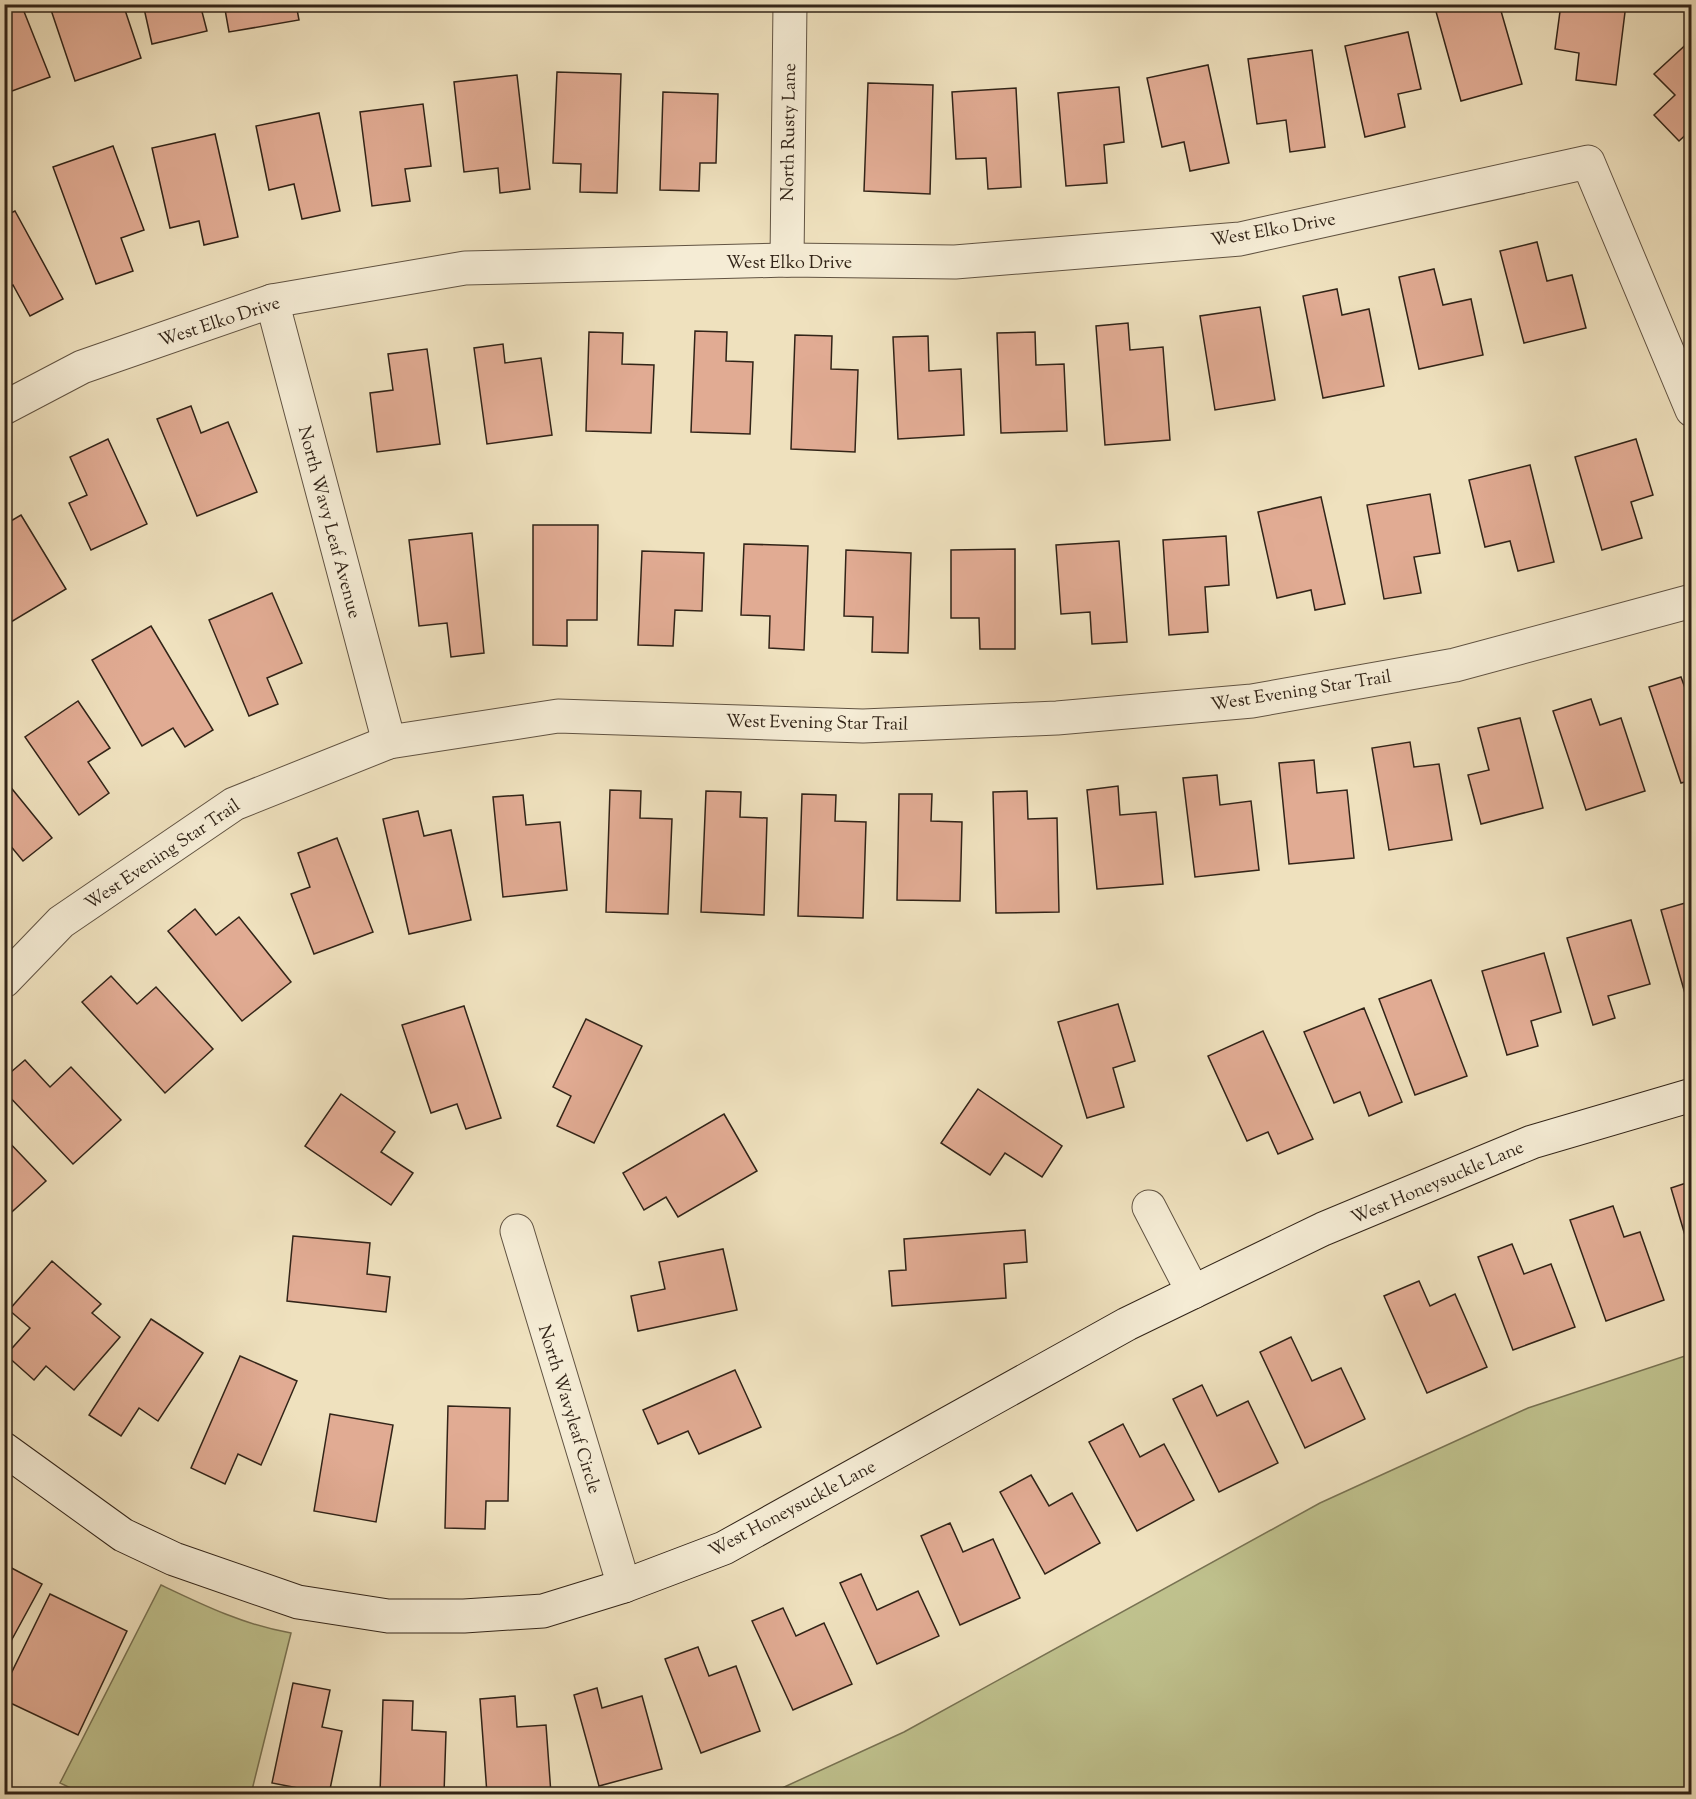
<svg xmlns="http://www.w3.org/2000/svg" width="1696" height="1799" font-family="'Sorts Mill Goudy',serif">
  <rect width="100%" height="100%" fill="#efe1be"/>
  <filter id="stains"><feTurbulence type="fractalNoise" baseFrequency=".00333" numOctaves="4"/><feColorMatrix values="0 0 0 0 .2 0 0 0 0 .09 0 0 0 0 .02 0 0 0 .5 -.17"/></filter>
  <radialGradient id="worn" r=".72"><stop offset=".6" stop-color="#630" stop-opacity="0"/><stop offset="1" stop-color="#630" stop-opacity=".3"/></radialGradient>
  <g fill="#bfc18d" stroke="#787252" stroke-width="1.5">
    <polygon points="1691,1354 1691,1794 769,1794 904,1732 1320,1503 1528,1408"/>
    <path d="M161,1585C203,1605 244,1625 291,1633L252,1790L254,1794H83L60,1783Z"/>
  </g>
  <g fill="#e1ab93" stroke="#322418" stroke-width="1.5">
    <polygon points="4,4 21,4 50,77 4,94"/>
    <polygon points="49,4 123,4 141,58 75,81"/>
    <polygon points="143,4 200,4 207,31 152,44"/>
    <polygon points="224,4 296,4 299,20 229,32"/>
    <polygon points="1446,4 1499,4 1522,84 1461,101 1435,8"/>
    <polygon points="1561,4 1626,4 1616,85 1576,80 1579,53 1555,49"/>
    <polygon points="1408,32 1421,89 1398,94 1405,127 1365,137 1345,46"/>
    <polygon points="1692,39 1692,129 1679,141 1654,115 1675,95 1654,74"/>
    <polygon points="1312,50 1325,147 1290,152 1286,120 1257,124 1248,59"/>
    <polygon points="1208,65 1229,163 1190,171 1184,142 1162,147 1147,78"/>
    <polygon points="557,72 621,74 617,193 580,192 581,164 553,163"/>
    <polygon points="517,75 530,189 500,193 498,168 464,172 454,82"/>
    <polygon points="868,83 933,85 930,194 864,191"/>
    <polygon points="1119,87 1124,142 1104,145 1107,183 1066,186 1058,93"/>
    <polygon points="1016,88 1021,187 988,189 986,158 956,159 952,92"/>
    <polygon points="663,92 718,94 716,163 700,163 699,191 660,190"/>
    <polygon points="423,104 431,166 405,169 410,201 372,206 360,112"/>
    <polygon points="319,113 340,211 302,219 294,184 269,190 256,126"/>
    <polygon points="215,134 238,237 204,245 199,221 170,228 152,148"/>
    <polygon points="113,146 144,230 121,238 133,271 96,284 53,167"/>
    <polygon points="15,211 63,299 30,316 13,285 4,290 4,216"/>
    <polygon points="1537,242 1547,281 1572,275 1586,328 1524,343 1500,251"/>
    <polygon points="1434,269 1443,305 1471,299 1483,355 1419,369 1399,277"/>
    <polygon points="1337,289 1342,315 1369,309 1384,386 1323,398 1303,296"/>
    <polygon points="1260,307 1275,400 1215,410 1200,316"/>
    <polygon points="1128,323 1130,350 1163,347 1170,440 1105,445 1096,326"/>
    <polygon points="695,331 727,332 726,361 753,362 750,434 691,432"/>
    <polygon points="589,332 623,333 622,364 654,365 651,433 586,431"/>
    <polygon points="1035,332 1036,365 1064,364 1067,431 1001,433 997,333"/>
    <polygon points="795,335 832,336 831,369 858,370 855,452 791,449"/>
    <polygon points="928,336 929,371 961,369 964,435 898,439 893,337"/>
    <polygon points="503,344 505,363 541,358 552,435 487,444 474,348"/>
    <polygon points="427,349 440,444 377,452 370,393 393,390 388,354"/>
    <polygon points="191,406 201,433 228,422 257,492 197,516 157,419"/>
    <polygon points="108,439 147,524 91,550 69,503 87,495 70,457"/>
    <polygon points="1636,439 1653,495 1631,502 1642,538 1602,550 1575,457"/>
    <polygon points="1530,465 1554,562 1518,571 1510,541 1485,547 1469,480"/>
    <polygon points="1430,494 1440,553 1414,557 1421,593 1384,599 1367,505"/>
    <polygon points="1321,497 1345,604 1315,610 1311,590 1277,598 1258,512"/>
    <polygon points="21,515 66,589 11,622 4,611 4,525"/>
    <polygon points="533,525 598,525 597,620 567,620 567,646 533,645"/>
    <polygon points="472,533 484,653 451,657 447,623 419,626 409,540"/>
    <polygon points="1226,536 1229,585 1205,587 1208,632 1169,635 1163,540"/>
    <polygon points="1119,541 1127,642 1092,644 1090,612 1061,614 1056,545"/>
    <polygon points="744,544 808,546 804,650 769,648 770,616 741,615"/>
    <polygon points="1015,549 1015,649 980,649 979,618 951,618 951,550"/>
    <polygon points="846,550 911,553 908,653 872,652 873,617 844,616"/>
    <polygon points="642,551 704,553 702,611 675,610 673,646 638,645"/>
    <polygon points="272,593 302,663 267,678 278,704 249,716 209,620"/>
    <polygon points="151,626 213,730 185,747 173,728 142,746 92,660"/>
    <polygon points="1681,677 1689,699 1692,698 1692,780 1681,783 1649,687"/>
    <polygon points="1591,699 1600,725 1621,718 1645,791 1586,810 1553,711"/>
    <polygon points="78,701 110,748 88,762 109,793 79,815 25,737"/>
    <polygon points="1520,718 1543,808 1481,824 1468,775 1489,770 1478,728"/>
    <polygon points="1410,742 1414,767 1439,764 1452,840 1389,850 1372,748"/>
    <polygon points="1314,760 1317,793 1347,790 1354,858 1289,864 1279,763"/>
    <polygon points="1217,775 1220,805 1251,801 1259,870 1195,877 1183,778"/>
    <polygon points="4,779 52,838 23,861 4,838"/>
    <polygon points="1118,786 1120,815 1156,812 1163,884 1097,889 1087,790"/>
    <polygon points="610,790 641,791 640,818 672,819 668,914 606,912"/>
    <polygon points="706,791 741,792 740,817 767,818 764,915 701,912"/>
    <polygon points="1027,791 1028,819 1057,818 1059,912 996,913 993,792"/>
    <polygon points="802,794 836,795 835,821 866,822 863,918 798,916"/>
    <polygon points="899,794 932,794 931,821 962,822 960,901 897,900"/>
    <polygon points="523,795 526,825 560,822 567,890 503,897 493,797"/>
    <polygon points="418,811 424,836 451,830 471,920 409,934 383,819"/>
    <polygon points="337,838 373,932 314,954 291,894 310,887 298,853"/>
    <polygon points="1692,901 1692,1003 1688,1004 1661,910"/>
    <polygon points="195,909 216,935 239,917 291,982 242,1021 168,931"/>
    <polygon points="1631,920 1650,984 1608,996 1615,1018 1593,1025 1567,938"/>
    <polygon points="1544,953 1561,1012 1531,1021 1538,1046 1507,1055 1482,971"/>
    <polygon points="111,976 137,1004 156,987 213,1049 165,1093 82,1002"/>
    <polygon points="1431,980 1467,1076 1415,1095 1379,999"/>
    <polygon points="1118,1004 1135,1061 1113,1068 1124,1107 1087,1118 1058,1022"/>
    <polygon points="464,1006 501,1118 466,1129 457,1104 431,1113 402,1025"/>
    <polygon points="1364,1008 1402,1102 1369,1116 1360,1092 1334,1103 1304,1032"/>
    <polygon points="586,1019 642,1046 594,1143 557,1126 571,1096 553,1087"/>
    <polygon points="1263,1031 1313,1139 1278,1154 1268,1132 1247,1141 1208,1056"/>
    <polygon points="25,1060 50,1087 71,1067 121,1120 73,1164 4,1091 4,1078"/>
    <polygon points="978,1089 1062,1146 1042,1177 1005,1153 990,1175 941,1143"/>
    <polygon points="341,1094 395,1132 381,1152 413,1173 391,1205 305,1146"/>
    <polygon points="724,1114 757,1171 678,1217 666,1197 644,1210 623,1173"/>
    <polygon points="4,1137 46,1181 4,1219"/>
    <polygon points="1692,1181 1692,1259 1671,1188"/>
    <polygon points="1613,1206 1624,1237 1640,1232 1664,1300 1606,1321 1570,1220"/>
    <polygon points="1025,1230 1027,1262 1004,1264 1006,1298 892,1306 889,1271 906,1270 904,1239"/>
    <polygon points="293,1236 370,1243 367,1274 390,1277 386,1312 287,1301"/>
    <polygon points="1512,1244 1524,1274 1551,1264 1575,1327 1513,1350 1478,1257"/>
    <polygon points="723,1249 737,1310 638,1331 631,1296 665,1289 659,1262"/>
    <polygon points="52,1261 101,1304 92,1313 120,1337 74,1390 46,1366 34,1380 6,1355 30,1328 9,1310"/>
    <polygon points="1419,1281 1430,1306 1455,1294 1487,1367 1427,1393 1384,1296"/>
    <polygon points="151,1319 203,1353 158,1421 139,1408 121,1436 89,1415"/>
    <polygon points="1291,1337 1312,1381 1341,1368 1365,1419 1305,1448 1260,1352"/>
    <polygon points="240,1356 297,1381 261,1465 238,1454 225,1484 191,1468"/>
    <polygon points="735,1370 761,1427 699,1454 688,1431 658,1444 643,1410"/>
    <polygon points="1202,1385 1217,1416 1248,1401 1278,1463 1219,1492 1173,1399"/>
    <polygon points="448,1406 510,1408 508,1501 486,1501 485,1529 445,1528"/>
    <polygon points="330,1414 393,1425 376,1522 314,1511"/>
    <polygon points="1123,1424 1140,1457 1164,1444 1194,1500 1137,1531 1089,1442"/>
    <polygon points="1031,1475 1049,1506 1072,1493 1100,1543 1045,1574 1000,1492"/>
    <polygon points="950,1523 963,1552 993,1539 1020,1598 960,1625 921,1536"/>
    <polygon points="4,1564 42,1584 4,1654"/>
    <polygon points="861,1574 877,1610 918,1591 939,1636 877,1664 840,1583"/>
    <polygon points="50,1594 127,1631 78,1735 4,1700 4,1688"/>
    <polygon points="783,1608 796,1636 824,1623 852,1684 793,1710 752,1621"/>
    <polygon points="698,1647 709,1676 736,1666 760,1731 701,1753 665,1659"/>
    <polygon points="293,1683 330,1690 322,1727 342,1731 329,1794 272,1783"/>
    <polygon points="597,1688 602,1708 642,1696 662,1769 599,1786 574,1695"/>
    <polygon points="515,1696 517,1727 546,1725 551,1794 487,1794 480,1699"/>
    <polygon points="383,1700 413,1701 412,1730 446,1732 444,1794 380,1794"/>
  </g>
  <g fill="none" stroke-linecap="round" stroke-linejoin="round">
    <defs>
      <g id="street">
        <polyline points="787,260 790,4"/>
        <polyline points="272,301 389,742"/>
        <polyline points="4,408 82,367 272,301 465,268 787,260 955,262 1240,239 1588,162 1692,410"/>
        <polyline points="4,981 61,922 234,804 389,742 558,716 863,726 1057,718 1252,701 1455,665 1692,601"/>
        <polyline points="1149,1207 1193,1292"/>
        <polyline points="517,1231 624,1586"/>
      </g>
      <polyline id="secondary" points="4,1449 123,1535 174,1559 298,1602 388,1616 464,1616 543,1611 624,1586 724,1548 1127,1324 1323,1229 1532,1142 1692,1095"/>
    </defs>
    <use href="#street" stroke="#615342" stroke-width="35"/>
    <use href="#secondary" stroke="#322418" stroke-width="35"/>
    <use href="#street" stroke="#f5ecd5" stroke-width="33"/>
    <use href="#secondary" stroke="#f5ecd5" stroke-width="33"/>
  </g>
  <g text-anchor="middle" stroke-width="4.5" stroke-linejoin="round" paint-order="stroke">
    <g font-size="18" fill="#322418" stroke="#f5ecd5">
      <text transform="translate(788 132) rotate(-89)" y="6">North Rusty Lane</text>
      <text transform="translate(1273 229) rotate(-10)" y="6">West Elko Drive</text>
      <text x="789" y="268">West Elko Drive</text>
      <text transform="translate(219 321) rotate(-18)" y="6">West Elko Drive</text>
      <text transform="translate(330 522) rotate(75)" y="6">North Wavy Leaf Avenue</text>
      <text transform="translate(1301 690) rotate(-9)" y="6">West Evening Star Trail</text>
      <text transform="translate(817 722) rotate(1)" y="6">West Evening Star Trail</text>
      <text transform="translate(162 854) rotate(-34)" y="6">West Evening Star Trail</text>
      <text transform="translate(1437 1182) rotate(-23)" y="6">West Honeysuckle Lane</text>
      <text transform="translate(570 1409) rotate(73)" y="6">North Wavyleaf Circle</text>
      <text transform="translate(792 1508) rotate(-28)" y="6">West Honeysuckle Lane</text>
    </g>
  </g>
  <rect width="1696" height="1799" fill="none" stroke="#efe1be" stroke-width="24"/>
  <rect x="6" y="6" width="1684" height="1787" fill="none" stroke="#322418" stroke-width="3"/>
  <rect x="12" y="12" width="1672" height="1775" fill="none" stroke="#322418" stroke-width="1.5"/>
  <rect width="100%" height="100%" filter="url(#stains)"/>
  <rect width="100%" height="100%" fill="url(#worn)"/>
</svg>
